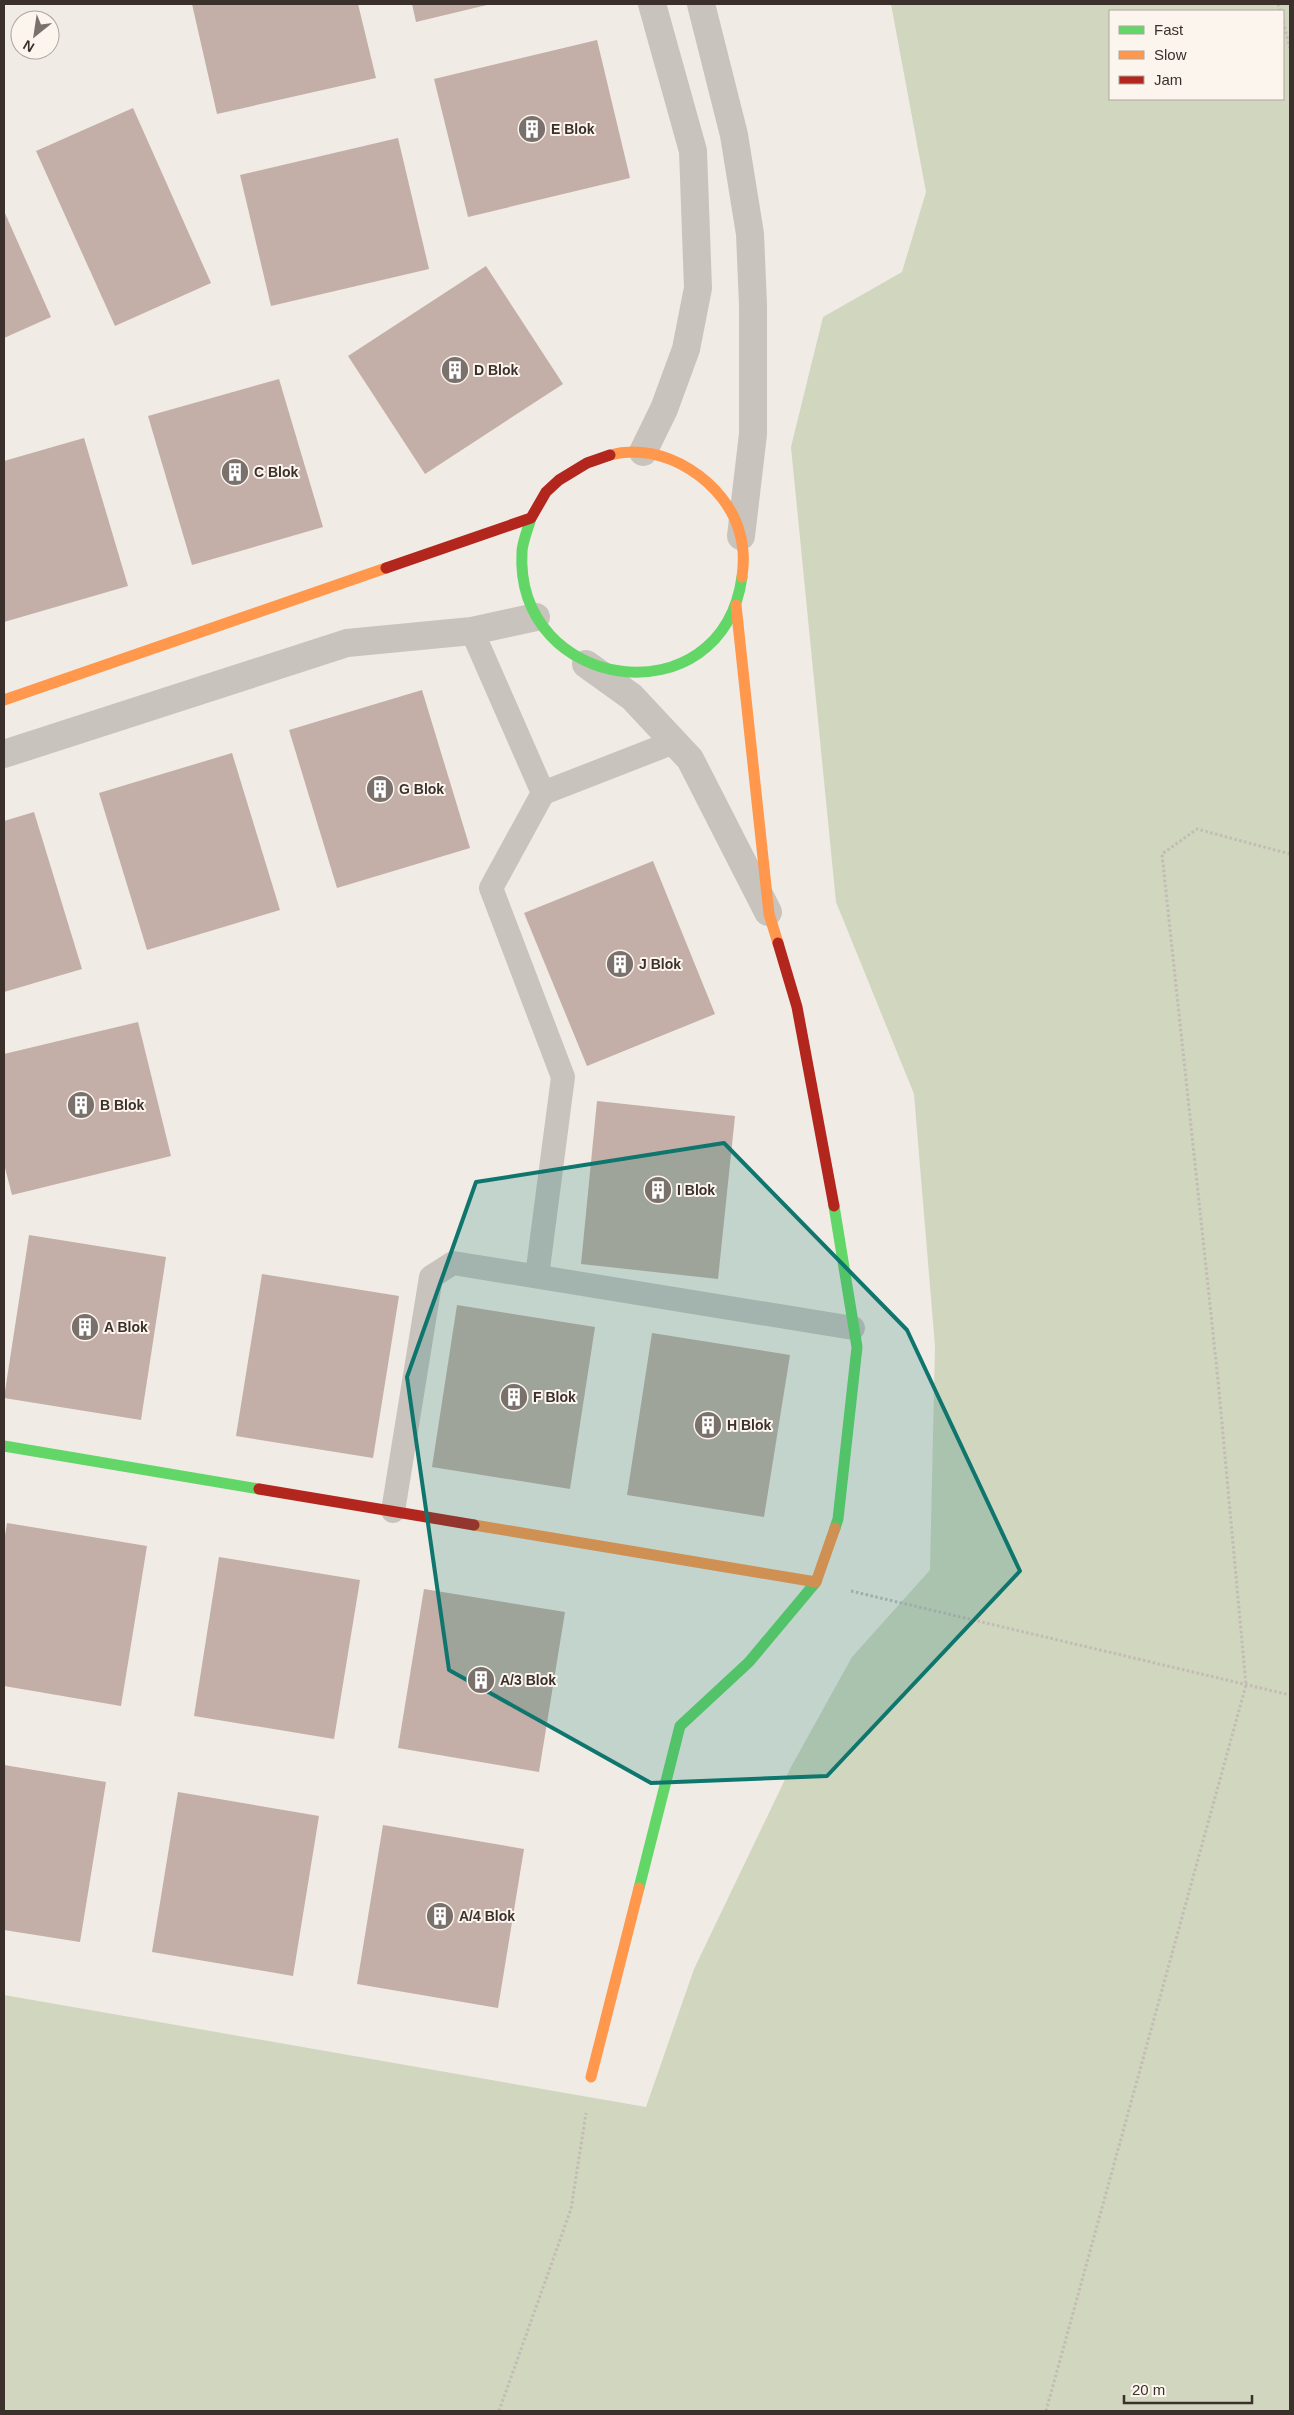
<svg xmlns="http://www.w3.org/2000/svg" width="1294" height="2415" font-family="Helvetica,sans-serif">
  <rect width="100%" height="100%" fill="#f0ebe5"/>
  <path fill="#d1d6bf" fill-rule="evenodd" d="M891,4H1290V2411H4V1995L646,2107L694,1969L791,1767L852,1657L930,1570L935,1346L914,1094L836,902L791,447L823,317L902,272L926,192ZM1110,11H1283V99H1110Z"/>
  <g fill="#c3afa7">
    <polygon points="192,4 358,4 376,78 217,114"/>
    <polygon points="412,4 491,4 416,22"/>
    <polygon points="597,40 630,178 468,217 434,79"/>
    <polygon points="133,108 211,283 115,326 36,151"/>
    <polygon points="398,138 429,269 271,306 240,175"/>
    <polygon points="4,211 51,317 4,338"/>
    <polygon points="486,266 563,384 425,474 348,356"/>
    <polygon points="279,379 323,527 192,565 148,416"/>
    <polygon points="84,438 128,586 4,622 4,461"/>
    <polygon points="422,690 470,848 337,888 289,730"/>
    <polygon points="232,753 280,910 147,950 99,793"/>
    <polygon points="34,812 82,969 4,992 4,821"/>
    <polygon points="653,861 715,1014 587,1066 524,913"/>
    <polygon points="138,1022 171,1156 12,1195 4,1164 4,1054"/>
    <polygon points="597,1101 735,1116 718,1279 581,1264"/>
    <polygon points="29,1235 166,1257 141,1420 4,1398"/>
    <polygon points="262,1274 399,1296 373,1458 236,1436"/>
    <polygon points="457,1305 595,1327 570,1489 432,1467"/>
    <polygon points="652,1333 790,1355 764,1517 627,1495"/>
    <polygon points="7,1523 147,1546 121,1706 4,1686 4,1542"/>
    <polygon points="219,1557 360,1580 334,1739 194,1716"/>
    <polygon points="424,1589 565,1612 539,1772 398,1748"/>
    <polygon points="4,1765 106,1782 80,1942 4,1930"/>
    <polygon points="178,1792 319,1816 293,1976 152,1952"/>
    <polygon points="383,1825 524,1849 498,2008 357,1984"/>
  </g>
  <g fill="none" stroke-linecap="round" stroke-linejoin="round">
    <g stroke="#c2bbb6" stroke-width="3" stroke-dasharray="2.5 2.5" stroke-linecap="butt">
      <polyline points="1278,4 1280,11"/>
      <polyline points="1283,22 1290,48"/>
      <polyline points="851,1591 1290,1695"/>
      <polyline points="499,2411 571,2209 586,2113"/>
      <polyline points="1046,2411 1246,1685 1218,1380 1162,854 1197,829 1290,854"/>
    </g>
    <g stroke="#c9c3be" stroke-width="24">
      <polyline points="472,631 543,793 491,888 563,1077 537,1276"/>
      <polyline points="543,793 674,742"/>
      <polyline points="393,1511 431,1277 453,1263 853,1328"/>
    </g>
    <g stroke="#c9c3be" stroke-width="28">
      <polyline points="701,4 734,135 750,234 753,305 753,434 741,536"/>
      <polyline points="643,452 664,409 686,349 698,288 693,151 652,4"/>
      <polyline points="586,664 632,697 690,759 768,912"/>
      <polyline points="4,754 347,643 472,631 536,617"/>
    </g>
    <g stroke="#63d668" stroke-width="11">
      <path d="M531,518C528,529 523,540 522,551C514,693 722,721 742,577"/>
      <polyline points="834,1206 857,1347 838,1519 835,1528"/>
      <polyline points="4,1446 259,1489"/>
      <polyline points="639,1888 680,1726 749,1662 816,1582"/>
    </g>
    <g stroke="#ff974d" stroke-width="11">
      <path d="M610,455C663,440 727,482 740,534C744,548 744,563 742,577"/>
      <polyline points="736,605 769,914 778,943"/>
      <polyline points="4,700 386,568"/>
      <polyline points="474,1525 816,1582 835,1528"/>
      <polyline points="591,2077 639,1888"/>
    </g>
    <g stroke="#b3261e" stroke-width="11">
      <polyline points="386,568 531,518 546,492 559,480 587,463 610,455"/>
      <polyline points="778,943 797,1007 834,1206"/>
      <polyline points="259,1489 474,1525"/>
    </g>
  </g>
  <path fill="#0f766e" fill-opacity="0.2" stroke="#0f766e" stroke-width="4" stroke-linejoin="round" d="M724,1143L907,1330L1020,1571L827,1776L651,1783L449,1670L407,1377L476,1182Z"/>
  <defs>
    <symbol id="building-disc" viewBox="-11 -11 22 22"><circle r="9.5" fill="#7a716c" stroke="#fbf5ee"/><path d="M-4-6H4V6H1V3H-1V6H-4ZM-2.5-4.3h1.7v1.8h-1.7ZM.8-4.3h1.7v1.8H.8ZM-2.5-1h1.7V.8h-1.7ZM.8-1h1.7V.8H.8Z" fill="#fff"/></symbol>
  </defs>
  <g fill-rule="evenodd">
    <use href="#building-disc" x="516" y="113" width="32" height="32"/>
    <use href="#building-disc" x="439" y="354" width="32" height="32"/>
    <use href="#building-disc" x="219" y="456" width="32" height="32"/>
    <use href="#building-disc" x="364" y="773" width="32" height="32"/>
    <use href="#building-disc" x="604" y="948" width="32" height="32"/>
    <use href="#building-disc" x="65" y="1089" width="32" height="32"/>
    <use href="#building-disc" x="642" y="1174" width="32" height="32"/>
    <use href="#building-disc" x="69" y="1311" width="32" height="32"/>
    <use href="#building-disc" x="498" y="1381" width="32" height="32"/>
    <use href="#building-disc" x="692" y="1409" width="32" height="32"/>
    <use href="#building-disc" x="465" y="1664" width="32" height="32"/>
    <use href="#building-disc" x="424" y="1900" width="32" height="32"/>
  </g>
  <g text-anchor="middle" stroke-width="4" stroke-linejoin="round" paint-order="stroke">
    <g font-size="14" font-weight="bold" fill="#3b302b" stroke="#fbf5ee" text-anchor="start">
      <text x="551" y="134">E Blok</text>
      <text x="474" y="375">D Blok</text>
      <text x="254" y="477">C Blok</text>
      <text x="399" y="794">G Blok</text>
      <text x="639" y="969">J Blok</text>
      <text x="100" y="1110">B Blok</text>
      <text x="677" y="1195">I Blok</text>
      <text x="104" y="1332">A Blok</text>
      <text x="533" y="1402">F Blok</text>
      <text x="727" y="1430">H Blok</text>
      <text x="500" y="1685">A/3 Blok</text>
      <text x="459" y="1921">A/4 Blok</text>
    </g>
  </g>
  <rect width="1294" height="2415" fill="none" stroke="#3b302b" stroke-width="10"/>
  <rect x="1109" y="10" width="175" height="90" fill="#fbf5ee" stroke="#aea6a0"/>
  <rect x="1119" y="26" width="25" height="8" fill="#63d668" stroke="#aea6a0"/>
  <text x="1154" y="35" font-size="15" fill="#3b302b">Fast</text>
  <rect x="1119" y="51" width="25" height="8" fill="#ff974d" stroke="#aea6a0"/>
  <text x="1154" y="60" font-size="15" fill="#3b302b">Slow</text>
  <rect x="1119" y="76" width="25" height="8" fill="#b3261e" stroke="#aea6a0"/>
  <text x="1154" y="85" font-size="15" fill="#3b302b">Jam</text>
  <g transform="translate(35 35) rotate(210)"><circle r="24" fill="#fbf5ee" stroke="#aea6a0"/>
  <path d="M0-4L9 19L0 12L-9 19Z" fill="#7a716c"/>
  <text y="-8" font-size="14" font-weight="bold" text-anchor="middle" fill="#3b302b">N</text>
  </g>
  <path d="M1124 2395v8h128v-8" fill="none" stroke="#3b302b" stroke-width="2.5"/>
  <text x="1132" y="2395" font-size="15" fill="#3b302b" stroke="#fbf5ee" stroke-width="4" paint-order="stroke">20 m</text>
</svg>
